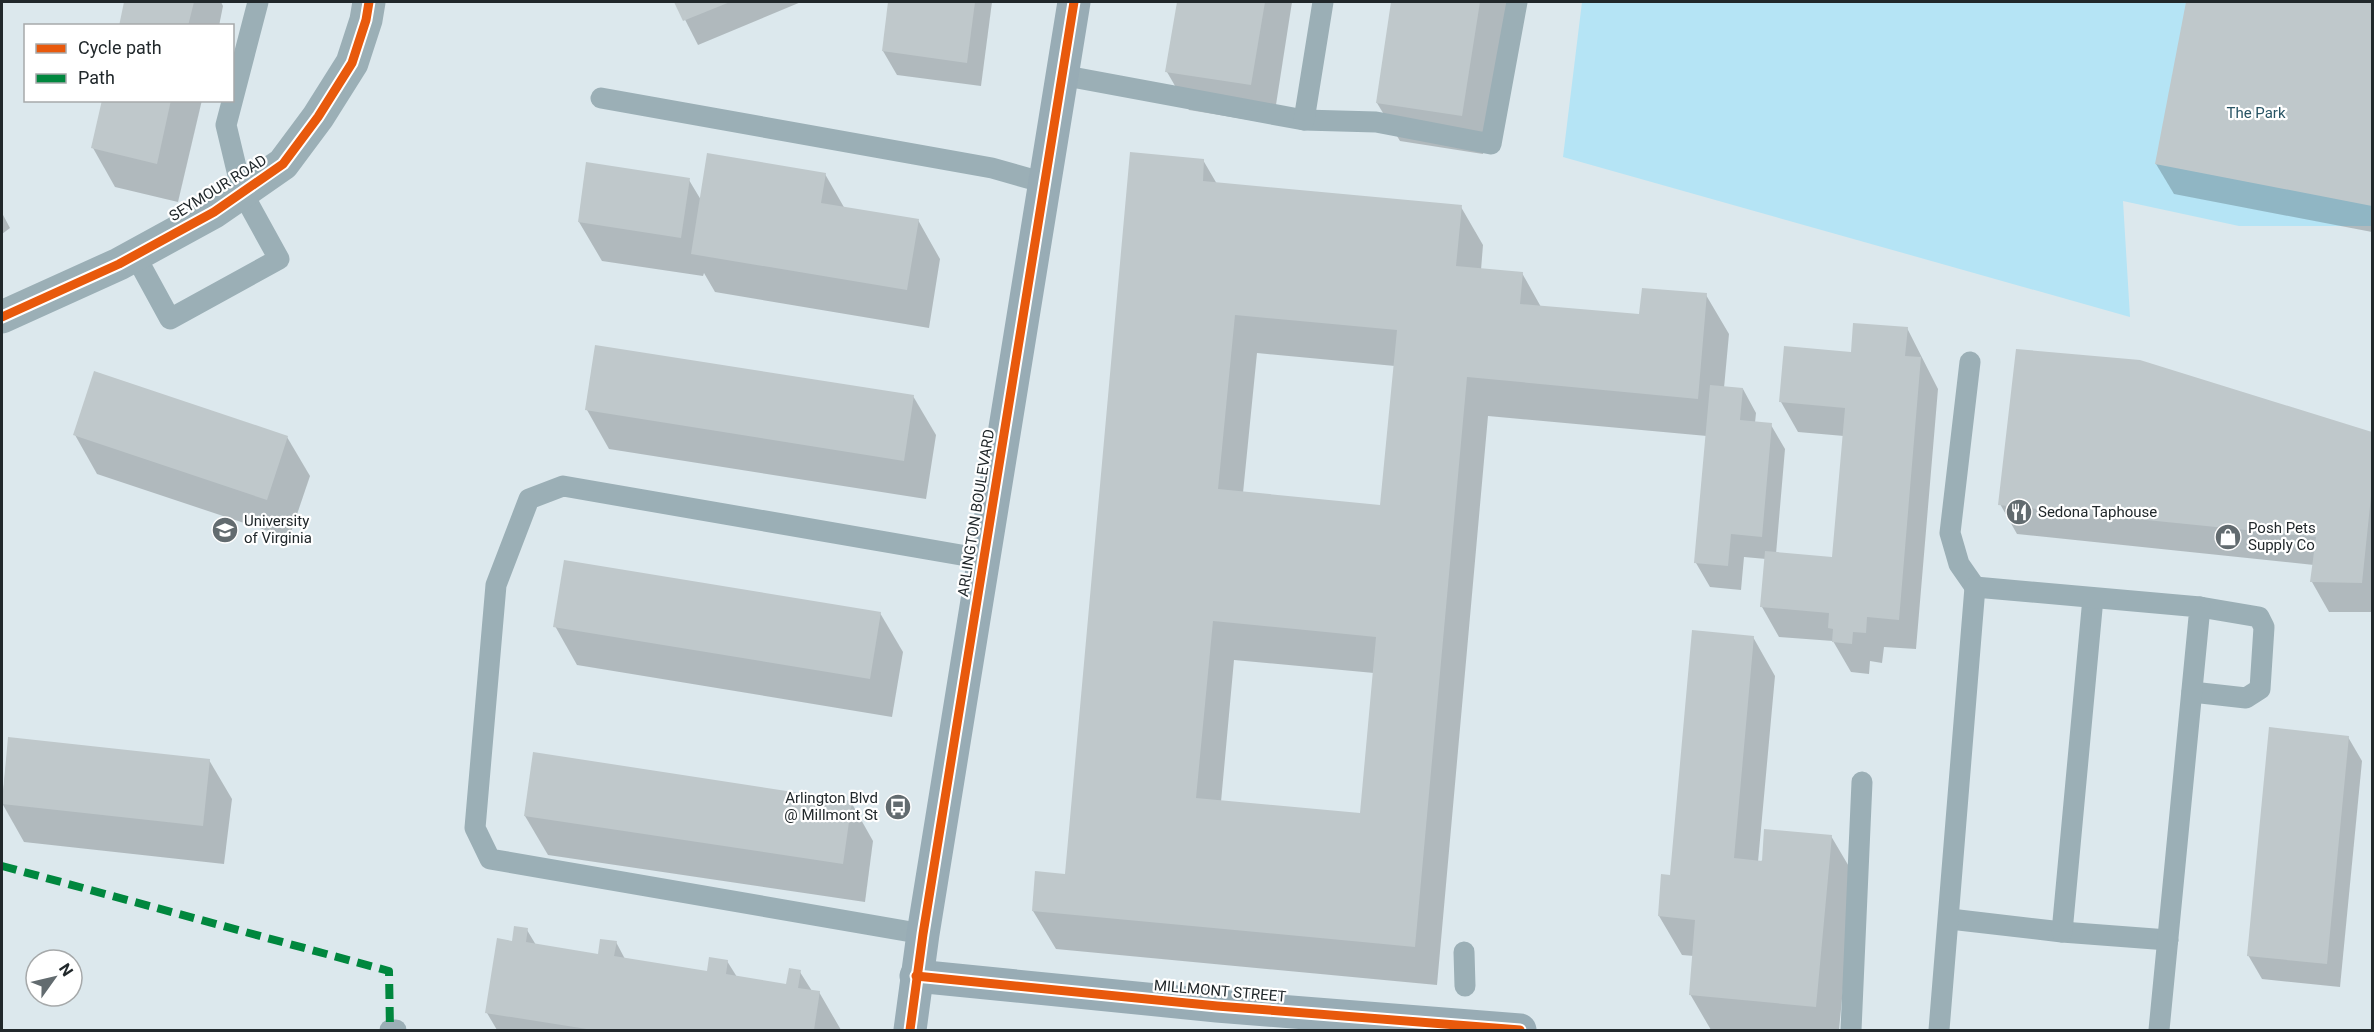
<svg xmlns="http://www.w3.org/2000/svg" width="2374" height="1032" font-family="Roboto,sans-serif">
  <rect width="100%" height="100%" fill="#dce8ed"/>
  <polygon fill="#b5e4f5" points="1582,2 2372,2 2372,226 2239,226 2123,201 2130,317 1563,157"/>
  <g fill="#0003" fill-rule="evenodd">
    <polygon points="126,2 221,2 223,6 219,26 120,26"/>
    <polygon points="676,2 801,2 698,45"/>
    <polygon points="890,2 992,2 981,86 897,75 883,51"/>
    <polygon points="1178,2 1292,2 1273,124 1189,110 1167,72"/>
    <polygon points="1393,2 1507,2 1483,154 1400,141 1377,103"/>
    <polygon points="2187,2 2372,2 2372,232 2174,194 2156,164"/>
    <polygon points="103,100 202,100 178,202 115,187 93,148"/>
    <path d="M1203,160L1217,184L1461,207L1483,245L1481,270L1522,273L1541,307L1641,316L1706,295L1729,334L1724,388L1743,389L1756,413L1755,423L1771,425L1785,449L1776,554L1834,559L1844,436L1798,432L1781,402L1852,353L1907,328L1938,389L1916,649L1884,647L1882,663L1870,661L1869,674L1851,672L1833,641L1779,637L1762,607L1766,559L1744,557L1741,590L1710,587L1696,563L1707,436L1488,416L1437,985L1056,949L1033,911L1066,876ZM1257,353L1395,366L1381,506L1243,493ZM1234,660L1374,673L1361,815L1221,802Z"/>
    <polygon points="825,174 845,209 918,220 940,259 929,328 715,292 704,273 703,276 602,261 579,222 689,180 701,200"/>
    <polygon points="2,213 10,228 2,234"/>
    <polygon points="2140,362 2372,434 2372,612 2329,612 2312,582 2314,565 2017,534 2000,504"/>
    <polygon points="913,396 936,435 926,499 609,449 587,410"/>
    <polygon points="75,435 287,437 310,476 289,538 97,474"/>
    <polygon points="880,613 903,652 892,717 577,665 555,626"/>
    <polygon points="1753,637 1775,676 1758,862 1831,836 1854,875 1839,1030 1711,1030 1690,994 1694,956 1682,955 1659,916"/>
    <polygon points="2348,737 2362,761 2340,987 2262,979 2248,955"/>
    <polygon points="9,738 209,760 232,799 224,864 24,842 2,803"/>
    <polygon points="851,802 873,841 865,902 548,855 525,816"/>
    <polygon points="527,930 536,945 600,955 616,942 625,959 708,973 727,961 737,977 788,986 800,972 812,991 819,992 841,1030 497,1030 487,1013 513,942"/>
  </g>
  <g fill="#bfc8cb" fill-rule="evenodd">
    <polygon points="124,2 194,2 188,26 119,26"/>
    <polygon points="674,2 730,2 683,21"/>
    <polygon points="888,2 975,2 967,63 882,51"/>
    <polygon points="1177,2 1265,2 1251,85 1165,72"/>
    <polygon points="1391,2 1480,2 1462,116 1376,103"/>
    <polygon points="2186,2 2372,2 2372,206 2155,164"/>
    <polygon points="102,100 171,100 157,164 91,148"/>
    <path d="M1130,152L1204,159L1203,181L1462,205L1456,266L1523,272L1520,304L1639,314L1642,288L1707,293L1698,399L1467,377L1415,947L1032,911L1035,871L1065,874ZM1235,315L1397,330L1380,505L1218,489ZM1213,621L1376,637L1360,813L1196,798Z"/>
    <polygon points="707,153 826,173 821,203 919,219 907,290 691,254"/>
    <polygon points="586,162 690,178 681,238 578,222"/>
    <polygon points="1853,323 1908,327 1905,356 1921,357 1899,620 1867,617 1866,633 1853,632 1852,644 1832,642 1833,629 1828,628 1829,613 1760,607 1765,551 1832,557 1845,408 1779,402 1784,346 1851,352"/>
    <polygon points="595,345 914,395 904,461 585,410"/>
    <polygon points="2016,349 2140,360 2372,432 2372,487 2362,583 2310,582 2316,537 1998,505"/>
    <polygon points="94,371 288,436 267,500 73,435"/>
    <polygon points="1710,385 1743,388 1740,420 1772,423 1762,537 1731,534 1728,566 1694,563"/>
    <polygon points="564,560 881,612 870,679 553,627"/>
    <polygon points="1692,630 1754,636 1734,858 1762,861 1764,829 1832,835 1816,1007 1689,995 1695,920 1658,916 1661,874 1670,875"/>
    <polygon points="2269,727 2349,736 2327,964 2247,956"/>
    <polygon points="8,737 210,759 203,826 2,804"/>
    <polygon points="533,752 852,801 843,864 524,816"/>
    <polygon points="514,926 528,928 526,942 598,954 600,939 617,941 614,956 707,971 709,957 728,960 726,974 786,984 789,968 801,970 798,988 820,991 814,1030 593,1030 485,1013 497,938 512,941"/>
  </g>
  <g fill="none" stroke-linecap="round" stroke-linejoin="round">
    <g stroke="#9bafb6" stroke-width="21">
      <polyline points="1061,75 1304,120 1376,122 1491,144 1517,2"/>
      <polyline points="601,98 992,168 1045,183"/>
      <polyline points="1304,120 1323,2"/>
      <polyline points="135,255 170,319 279,259 242,192 226,125 258,2"/>
      <polyline points="1970,362 1950,533 1959,564 1975,587"/>
      <polyline points="2192,692 2246,698 2260,689 2264,627 2259,617 2200,607"/>
      <polyline points="1950,919 2062,932 2168,940"/>
      <polyline points="2062,932 2093,598"/>
      <polyline points="923,934 490,859 475,828 496,585 529,499 563,486 984,559"/>
      <polyline points="1464,952 1465,986"/>
      <polyline points="390,1030 396,1030"/>
      <polyline points="1851,1030 1862,782"/>
      <polyline points="1939,1030 1975,587 2200,607 2159,1030"/>
    </g>
    <polyline stroke="#9bafb6" stroke-width="33" points="2,317 119,264 214,212 283,164 318,117 352,63 366,20 369,2"/>
    <g stroke="#98acb5" stroke-width="33">
      <polyline points="916,976 1217,1006 1520,1030"/>
      <polyline points="910,1030 923,934 1074,2"/>
    </g>
    <polyline stroke="#00873e" stroke-width="8" stroke-dasharray="15 8" stroke-linecap="butt" points="2,866 389,971 390,1030"/>
    <defs>
      <g id="cycleway">
        <polyline points="2,317 119,264 214,212 283,164 318,117 352,63 366,20 369,2"/>
        <polyline points="916,976 1217,1006 1520,1030"/>
        <polyline points="910,1030 923,934 1074,2"/>
      </g>
    </defs>
    <use href="#cycleway" stroke="#fff" stroke-width="13"/>
    <use href="#cycleway" stroke="#e8590c" stroke-width="9"/>
  </g>
  <defs>
    <symbol id="restaurant-disc" viewBox="-11 -11 22 22"><circle r="9.5" fill="#626b6f" stroke="#fff"/><path d="M-5-6h1v4h1v-4h1v4h1v-4h1v5L-1.5 .5V6h-2V.5L-5-1ZM5-6V6H3V1.5H1.5Q1.5-4 5-6Z" fill="#fff"/></symbol>
    <symbol id="university-disc" viewBox="-11 -11 22 22"><circle r="9.5" fill="#626b6f" stroke="#fff"/><path d="M0-5L7-2L0 1L-7-2ZM-4 1L0 2.5L4 1V4Q0 6-4 4Z" fill="#fff"/></symbol>
    <symbol id="shop-disc" viewBox="-11 -11 22 22"><circle r="9.5" fill="#626b6f" stroke="#fff"/><path d="M-5-2.5h2.3a2.7 3.5 0 0 1 5.4 0H5L5.5 6h-11ZM-1.5-2.5h3a1.5 2.3 0 0 0-3 0Z" fill="#fff"/></symbol>
    <symbol id="bus-disc" viewBox="-11 -11 22 22"><circle r="9.5" fill="#626b6f" stroke="#fff"/><path d="M-5-6H5V4H4V6H2V4H-2V6H-4V4H-5ZM-3.5-4V0h7V-4ZM-3.5 1.2v1.5H-2V1.2ZM2 1.2v1.5H3.5V1.2Z" fill="#fff"/></symbol>
  </defs>
  <g fill-rule="evenodd">
    <use href="#restaurant-disc" x="2004" y="497" width="30" height="30"/>
    <use href="#university-disc" x="210" y="515" width="30" height="30"/>
    <use href="#shop-disc" x="2213" y="522" width="30" height="30"/>
    <use href="#bus-disc" x="883" y="792" width="30" height="30"/>
  </g>
  <g text-anchor="middle" stroke-width="4.5" stroke-linejoin="round" paint-order="stroke">
    <g font-size="15" fill="#285464" stroke="#fff">
      <text x="2256" y="118">The Park</text>
    </g>
    <g font-size="15" fill="#21282b" stroke="#fff">
      <text transform="translate(218 188) rotate(-32)" y="5">SEYMOUR ROAD</text>
      <text transform="translate(976 513) rotate(-81)" y="5">ARLINGTON BOULEVARD</text>
      <text transform="translate(1220 991) rotate(5)" y="5">MILLMONT STREET</text>
    </g>
    <g font-size="15" fill="#21282b" stroke="#fff" text-anchor="start">
      <text x="2038" y="517">Sedona Taphouse</text>
      <text x="244" y="526">University<tspan x="244" dy="17">of Virginia</tspan></text>
      <text x="2248" y="533">Posh Pets<tspan x="2248" dy="17">Supply Co</tspan></text>
      <text x="878" y="803" text-anchor="end">Arlington Blvd<tspan x="878" dy="17">@ Millmont St</tspan></text>
    </g>
  </g>
  <rect width="2374" height="1032" fill="none" stroke="#21282b" stroke-width="6"/>
  <rect x="24" y="24" width="210" height="78" fill="#ffffff" stroke="#a6a9aa" stroke-width="1.5"/>
  <rect x="36" y="44" width="30" height="9" fill="#e8590c" stroke="#a6a9aa" stroke-width="1.5"/>
  <text x="78" y="54" font-size="18" fill="#21282b">Cycle path</text>
  <rect x="36" y="74" width="30" height="9" fill="#00873e" stroke="#a6a9aa" stroke-width="1.5"/>
  <text x="78" y="84" font-size="18" fill="#21282b">Path</text>
  <g transform="translate(54 978) rotate(56)"><circle r="28" fill="#ffffff" stroke="#a6a9aa" stroke-width="1.5"/>
  <path d="M0-4.5L10 22L0 15L-10 22Z" fill="#626b6f"/>
  <text y="-9" font-size="16" font-weight="bold" text-anchor="middle" fill="#21282b">N</text>
  </g>
</svg>
